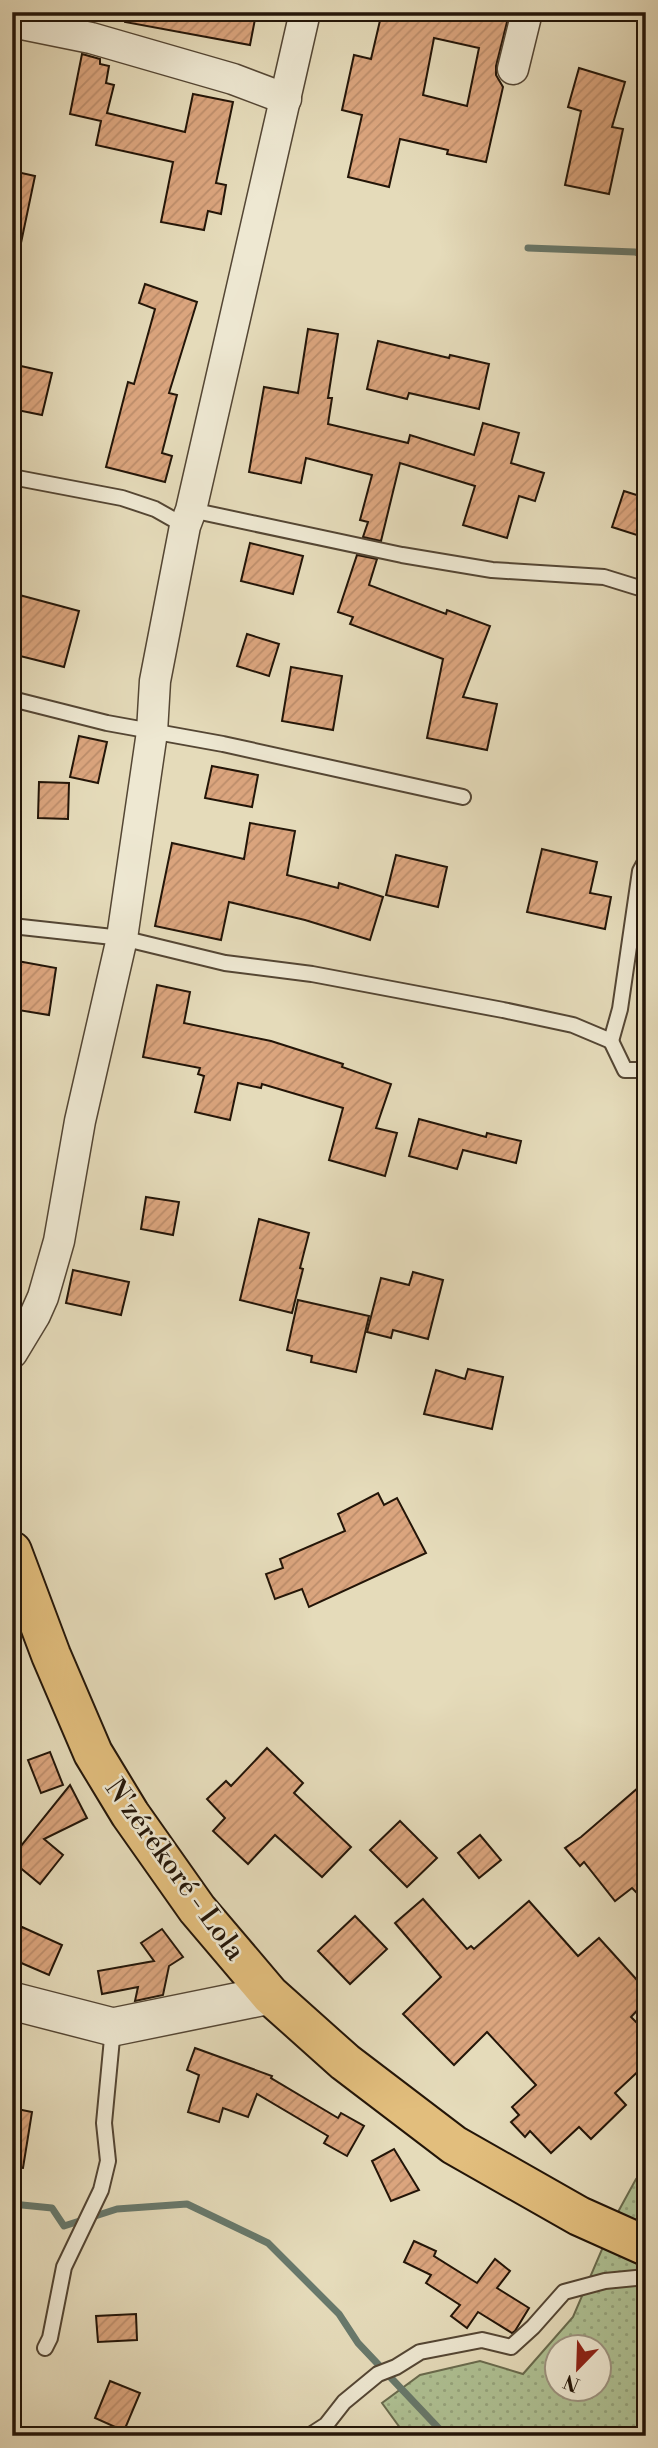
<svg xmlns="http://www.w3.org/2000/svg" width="658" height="2448" font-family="'Libre Bodoni',serif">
  <defs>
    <pattern id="green-dots" width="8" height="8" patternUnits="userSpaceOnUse" patternTransform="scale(1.75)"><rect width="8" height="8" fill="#afc194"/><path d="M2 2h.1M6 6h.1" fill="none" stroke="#96a57e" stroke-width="1.8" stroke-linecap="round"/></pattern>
    <pattern id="building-hatch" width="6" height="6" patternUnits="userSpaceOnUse" patternTransform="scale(1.75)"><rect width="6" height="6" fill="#dba57e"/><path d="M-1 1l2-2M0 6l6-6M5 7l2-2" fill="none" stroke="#bc8d6b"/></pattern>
  </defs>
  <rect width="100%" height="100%" fill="#e5dbba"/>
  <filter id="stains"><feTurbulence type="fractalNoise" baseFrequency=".00286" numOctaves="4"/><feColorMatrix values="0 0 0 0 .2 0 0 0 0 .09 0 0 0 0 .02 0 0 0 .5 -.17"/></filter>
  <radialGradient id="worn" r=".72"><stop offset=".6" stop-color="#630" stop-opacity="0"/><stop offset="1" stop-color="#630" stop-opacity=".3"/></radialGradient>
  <path fill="url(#green-dots)" stroke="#696b4e" stroke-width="2" fill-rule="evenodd" d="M646,2168V2436H406L382,2403L420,2375L480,2361L523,2374L573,2317L618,2212L636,2179ZM556,2346H598V2388H556Z"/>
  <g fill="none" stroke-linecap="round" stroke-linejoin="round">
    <g stroke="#68796c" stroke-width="7">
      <polyline points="528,248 635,252 646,256"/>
      <polyline points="12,2204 52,2208 64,2226 117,2209 187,2204 268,2243 339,2314 358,2343 446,2436"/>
    </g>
  </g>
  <g fill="url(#building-hatch)" stroke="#231508" stroke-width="2" fill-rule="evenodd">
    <polygon points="125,12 246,12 256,14 250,45 125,22"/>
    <path d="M382,12H485L508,18L496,66V75L503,87L486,162L447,154L448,150L400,139L389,187L348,177L362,115L342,110L354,55L371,59ZM434,38L479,48L467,106L423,95Z"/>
    <polygon points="82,54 100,59 100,64 109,66 106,83 114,85 107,113 185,132 193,94 233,102 216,183 226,185 221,214 208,211 204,230 161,222 173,162 96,145 101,121 70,114"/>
    <polygon points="579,68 625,82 612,127 623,129 609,194 565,185 581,111 568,107"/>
    <polygon points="17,172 35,176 21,243 12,242 12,196"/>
    <polygon points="145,284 197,302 169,393 177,395 162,453 172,456 165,482 106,467 128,382 134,384 155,309 139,303"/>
    <polygon points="308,329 338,334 328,398 332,398 328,424 408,443 410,435 474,455 483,423 519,433 511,463 544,473 535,501 519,496 507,538 463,525 475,486 400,463 381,541 363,537 368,522 360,520 372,475 306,458 301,483 249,472 264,387 298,393"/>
    <polygon points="378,341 449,358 450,355 489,364 479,409 409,393 407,399 367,389"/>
    <polygon points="12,364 52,373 42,415 12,409"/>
    <polygon points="624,491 646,498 646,538 612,527"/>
    <polygon points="250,543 303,556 293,594 241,581"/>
    <polygon points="357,555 377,559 369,585 446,614 447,610 490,626 463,697 497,704 487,750 427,738 443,659 350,624 353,617 338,612"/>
    <polygon points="12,593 79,611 64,667 12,654"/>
    <polygon points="247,634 279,644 269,676 237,666"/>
    <polygon points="291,667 342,676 333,730 282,721"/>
    <polygon points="79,736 107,742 98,783 70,777"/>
    <polygon points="212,766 258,775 252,807 205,798"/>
    <polygon points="39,782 69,783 68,819 38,818"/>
    <polygon points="250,823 295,831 287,875 338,888 339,883 383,897 370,940 305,920 229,902 221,940 155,926 172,843 244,859"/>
    <polygon points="542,849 597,862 590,893 611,897 605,929 527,912"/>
    <polygon points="396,855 447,867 438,907 386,895"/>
    <polygon points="12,960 56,968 49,1015 12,1009"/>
    <polygon points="157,985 190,992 184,1023 271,1041 343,1064 342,1067 391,1084 376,1128 397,1133 385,1176 329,1160 343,1108 262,1084 261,1088 238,1083 230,1120 195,1112 204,1076 198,1074 200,1068 143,1057"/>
    <polygon points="419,1119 486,1137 487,1133 521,1141 516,1163 463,1150 457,1169 409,1156"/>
    <polygon points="146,1197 179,1202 173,1235 141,1229"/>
    <polygon points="259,1219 309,1233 300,1268 303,1269 292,1313 240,1300"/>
    <polygon points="73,1270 129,1282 121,1315 66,1303"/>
    <polygon points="413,1272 443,1280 428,1339 393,1330 391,1338 367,1332 381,1278 409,1285"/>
    <polygon points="298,1300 369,1316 356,1372 311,1362 312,1356 287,1350"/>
    <polygon points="468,1369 503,1377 492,1429 424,1414 436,1370 465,1379"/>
    <polygon points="378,1493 384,1505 397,1498 426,1553 309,1607 302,1589 275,1599 266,1574 283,1568 280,1559 345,1531 338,1514"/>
    <polygon points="267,1748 303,1783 294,1793 351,1847 322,1877 275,1835 248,1864 213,1831 225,1818 207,1799 226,1781 231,1786"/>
    <polygon points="50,1752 63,1785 41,1793 28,1760"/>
    <polygon points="646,1781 646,1902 632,1888 615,1901 584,1862 580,1866 565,1848 581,1837"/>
    <polygon points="70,1785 87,1818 44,1839 63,1855 40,1884 12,1861 12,1857"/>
    <polygon points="400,1821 437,1858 407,1887 370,1850"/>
    <polygon points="480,1835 501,1860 479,1878 458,1853"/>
    <polygon points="423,1899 467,1949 471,1946 474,1949 529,1901 578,1956 599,1938 646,1990 646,2001 631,2017 646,2032 646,2064 615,2093 626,2105 591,2139 579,2127 551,2153 530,2131 525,2137 511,2122 519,2115 512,2107 536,2085 487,2032 454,2065 403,2014 441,1977 395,1923"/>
    <polygon points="355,1916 387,1949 350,1984 318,1951"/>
    <polygon points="22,1927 62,1945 49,1975 12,1959 12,1949"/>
    <polygon points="162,1929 183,1957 169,1966 163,1995 135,2001 138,1987 102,1994 98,1971 154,1961 141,1943"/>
    <polygon points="195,2048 272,2076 271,2078 338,2118 341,2113 364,2126 347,2156 324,2143 328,2136 257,2094 248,2117 223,2108 219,2122 188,2112 199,2075 187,2070"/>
    <polygon points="12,2108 32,2112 23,2168 12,2167"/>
    <polygon points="394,2149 419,2190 391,2201 372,2161"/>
    <polygon points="414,2241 436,2251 434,2256 477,2283 495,2259 510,2271 497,2288 529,2308 515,2331 512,2333 478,2312 467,2328 451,2316 460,2305 426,2283 431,2275 404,2262"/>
    <polygon points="136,2314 137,2340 98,2342 96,2316"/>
    <polygon points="110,2381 140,2393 124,2431 95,2418"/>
  </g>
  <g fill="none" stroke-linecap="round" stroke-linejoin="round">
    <defs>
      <g id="service">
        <polyline points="12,477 122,498 155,509 185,526"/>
        <polyline points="191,510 402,555 492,570 604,577 646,590"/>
        <polyline points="12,699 107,723 223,744 463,797"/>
        <polyline points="12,926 122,938 225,963 312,974 503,1010 573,1025 611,1041 620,1009 640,871 646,860"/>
        <polyline points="611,1041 625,1070 646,1070"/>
        <polyline points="45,2348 50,2338 64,2267 101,2190 108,2161 104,2123 113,2028"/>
        <polyline points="309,2436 326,2425 344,2402 378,2374 396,2367 420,2352 482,2340 511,2347 533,2327 564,2292 605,2281 646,2277"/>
      </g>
      <g id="minor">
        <polyline points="12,22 91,38 233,79 286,99"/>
        <polyline points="513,69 527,12"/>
        <polyline points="12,1353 35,1315 43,1297 59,1241 80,1121 122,938 152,732 155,681 185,526 191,510 305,12"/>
      </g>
      <polyline id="tertiary" points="12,2001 113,2027 270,1995"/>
      <polyline id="trunk" points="12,1551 51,1655 93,1753 130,1814 197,1909 270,1995 345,2062 454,2145 579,2216 646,2246"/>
    </defs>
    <use href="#service" stroke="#544634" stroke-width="18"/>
    <use href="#minor" stroke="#544634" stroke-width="33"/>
    <use href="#tertiary" stroke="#544634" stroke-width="40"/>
    <use href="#trunk" stroke="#231508" stroke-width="42"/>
    <use href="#service" stroke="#eee8d2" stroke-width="14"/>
    <use href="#minor" stroke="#eee8d2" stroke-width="30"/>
    <use href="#tertiary" stroke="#eee8d2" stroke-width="37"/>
    <use href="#trunk" stroke="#e2be7d" stroke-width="38"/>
  </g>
  <g text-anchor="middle" stroke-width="5" stroke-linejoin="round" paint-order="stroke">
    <g font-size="28" fill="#231508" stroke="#eee8d2">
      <text transform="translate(176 1869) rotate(54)" y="10">N'zérékoré - Lola</text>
    </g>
  </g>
  <rect width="658" height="2448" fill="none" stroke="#e5dbba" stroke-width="42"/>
  <rect x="14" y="14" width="630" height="2420" fill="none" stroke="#231508" stroke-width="3.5"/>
  <rect x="21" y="21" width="616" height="2406" fill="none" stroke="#231508" stroke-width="2"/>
  <g transform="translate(578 2368) rotate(203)"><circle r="33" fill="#eee8d2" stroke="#9d9481" stroke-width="2"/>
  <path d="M0-5L12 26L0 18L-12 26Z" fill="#8f2418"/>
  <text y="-10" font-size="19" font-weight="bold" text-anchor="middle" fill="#231508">N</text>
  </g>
  <rect width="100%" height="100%" filter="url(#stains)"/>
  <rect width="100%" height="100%" fill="url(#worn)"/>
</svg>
